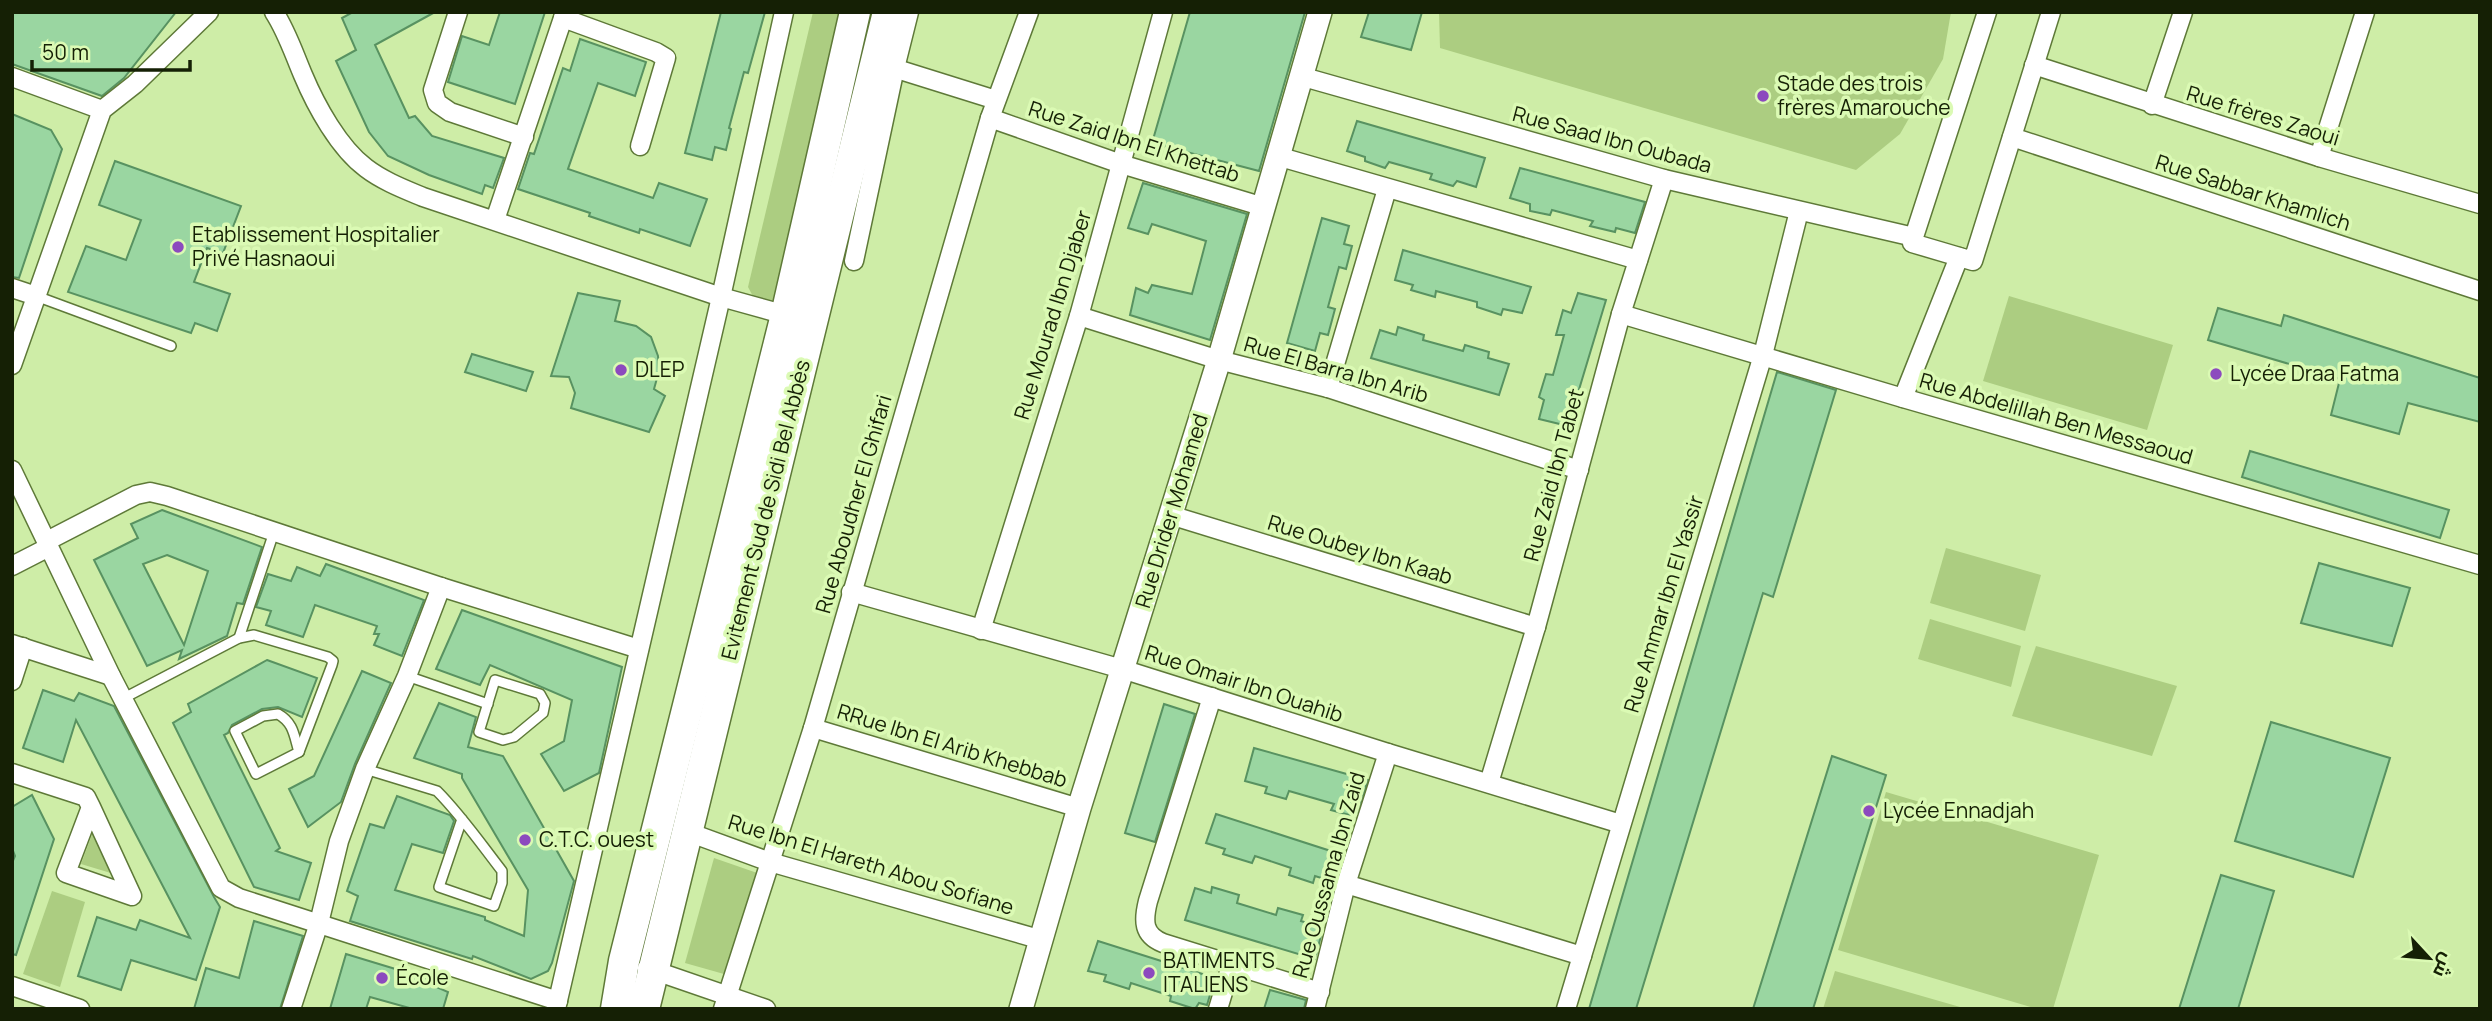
<svg xmlns="http://www.w3.org/2000/svg" width="2492" height="1021" font-family="Manrope,Cairo,sans-serif">
  <rect width="100%" height="100%" fill="#ceeda7"/>
  <g fill="#accd81">
    <polygon points="813,12 849,12 779,299 768,302 755,300 748,287"/>
    <polygon points="1439,12 1951,12 1943,59 1900,134 1856,170 1440,48"/>
    <polygon points="2009,296 2173,345 2147,430 1983,381"/>
    <polygon points="1946,548 2041,575 2025,631 1930,603"/>
    <polygon points="1930,619 2021,646 2011,687 1918,659"/>
    <polygon points="2036,646 2177,686 2152,756 2012,716"/>
    <polygon points="1886,792 2099,855 2053,1009 2037,1009 1838,950"/>
    <polygon points="93,832 114,874 81,864"/>
    <polygon points="714,858 763,875 731,976 685,963"/>
    <polygon points="52,891 85,902 60,987 23,974"/>
    <polygon points="1835,971 1967,1009 1823,1009"/>
  </g>
  <g fill="#9ad6a1" stroke="#589261" stroke-width="2" fill-rule="evenodd">
    <polygon points="12,12 176,12 124,78 102,96 12,64"/>
    <polygon points="353,12 435,12 375,45 409,118 415,116 432,136 504,158 493,188 485,185 482,194 429,175 388,156 369,132 336,61 356,50 342,18"/>
    <polygon points="500,12 545,12 515,104 448,82 462,36 489,45"/>
    <polygon points="721,12 765,12 748,73 744,72 729,128 731,129 726,150 715,147 712,160 685,153"/>
    <polygon points="1190,12 1305,12 1259,171 1152,143"/>
    <polygon points="1369,12 1422,12 1411,50 1361,37"/>
    <polygon points="580,39 646,62 635,96 598,83 568,169 653,198 659,183 707,199 690,246 640,229 639,233 589,216 590,213 518,189 530,153 534,154 563,68 570,71"/>
    <polygon points="12,114 51,130 62,149 19,278 12,277"/>
    <polygon points="1357,121 1485,158 1476,187 1457,181 1453,186 1430,179 1432,174 1389,162 1385,168 1365,161 1365,157 1347,151"/>
    <polygon points="115,161 241,206 223,253 207,248 194,282 230,294 217,331 195,323 191,333 68,292 86,246 126,260 141,220 99,205"/>
    <polygon points="1520,168 1645,202 1635,233 1616,228 1615,232 1590,226 1593,221 1552,210 1550,215 1530,211 1530,204 1510,198"/>
    <polygon points="1143,183 1247,214 1210,340 1130,315 1136,288 1148,293 1152,285 1192,294 1206,241 1152,224 1148,234 1128,228"/>
    <polygon points="1322,218 1349,226 1344,244 1352,246 1346,269 1339,267 1328,307 1335,309 1328,335 1320,333 1315,351 1287,343"/>
    <polygon points="1403,250 1531,287 1522,313 1503,309 1501,315 1477,307 1477,302 1436,291 1435,297 1411,290 1413,285 1395,280"/>
    <polygon points="578,293 620,301 615,321 636,326 651,337 658,356 659,371 654,389 665,396 649,432 571,408 575,393 569,377 551,376"/>
    <polygon points="1578,293 1606,300 1568,426 1539,419 1544,400 1539,397 1546,374 1553,375 1564,335 1556,335 1563,310 1571,313"/>
    <polygon points="2218,308 2281,326 2284,315 2480,378 2480,422 2408,403 2399,434 2331,415 2340,379 2208,340"/>
    <polygon points="1398,327 1424,335 1423,340 1463,351 1465,345 1489,352 1488,358 1509,364 1499,395 1371,358 1380,330 1396,335"/>
    <polygon points="472,354 533,372 526,391 465,372"/>
    <polygon points="1777,372 1836,390 1773,597 1763,593 1636,1009 1589,1009"/>
    <polygon points="2250,451 2449,510 2440,538 2242,477"/>
    <path d="M162,510L262,547L243,604L237,603L227,636L179,659L182,650L147,666L94,560L138,538L131,524ZM167,555L208,571L184,645L143,564Z"/>
    <polygon points="2319,563 2410,588 2392,646 2301,623"/>
    <polygon points="326,564 424,600 402,656 374,645 379,634 374,634 377,626 315,605 303,637 266,625 271,611 256,607 268,574 291,581 297,567 320,576"/>
    <polygon points="462,610 622,667 599,773 564,791 541,754 564,741 572,700 490,665 480,685 436,669"/>
    <polygon points="267,660 317,678 302,717 278,707 262,709 232,725 228,733 224,735 280,848 276,851 311,863 299,900 254,887 173,723 191,712 188,704"/>
    <polygon points="362,671 391,683 355,764 341,802 308,827 289,789 314,776"/>
    <polygon points="43,690 74,701 79,693 114,706 214,897 220,907 196,980 131,960 121,990 78,976 97,917 136,930 140,920 190,938 76,720 63,762 23,748"/>
    <polygon points="439,703 476,717 468,747 503,756 574,881 552,963 548,971 531,979 473,956 472,959 350,921 358,896 347,891 370,824 384,828 397,796 450,815 454,821 443,853 412,844 395,890 485,917 485,920 524,936 528,890 462,778 462,774 414,758"/>
    <polygon points="1164,704 1195,714 1155,842 1125,833"/>
    <polygon points="2271,722 2390,758 2353,877 2235,841"/>
    <polygon points="1254,748 1368,780 1357,813 1354,812 1353,816 1331,810 1334,804 1289,791 1286,799 1265,793 1267,787 1245,781"/>
    <polygon points="1832,756 1886,775 1813,1009 1753,1009"/>
    <polygon points="32,795 54,839 16,955 12,954 12,863 15,856 12,848 12,807"/>
    <polygon points="1216,814 1340,854 1331,881 1315,876 1313,883 1289,875 1291,868 1255,856 1252,863 1223,854 1225,849 1206,843"/>
    <polygon points="2221,875 2274,891 2238,1009 2179,1009"/>
    <polygon points="1212,887 1239,895 1237,903 1276,915 1278,908 1303,915 1301,921 1323,928 1315,959 1185,920 1195,888 1211,893"/>
    <polygon points="254,921 303,936 280,1009 194,1009 206,968 239,978"/>
    <polygon points="1098,941 1215,978 1207,1005 1199,1003 1195,1009 1170,1001 1171,996 1131,983 1129,989 1104,981 1106,975 1088,971"/>
    <polygon points="346,954 435,981 434,986 448,992 443,1009 413,1009 370,997 366,1009 330,1009"/>
    <polygon points="1270,990 1306,1000 1304,1009 1264,1009"/>
  </g>
  <g fill="none" stroke-linecap="round" stroke-linejoin="round">
    <defs>
      <g id="service">
        <polyline points="36,296 171,346"/>
        <polyline points="239,638 274,532"/>
        <polyline points="407,676 488,704"/>
        <polygon points="495,680 540,694 545,703 543,713 514,737 503,740 479,732"/>
        <polyline points="124,698 239,638 254,635 328,657 333,661 332,665 299,752"/>
        <path d="M278,714C294,723 294,736 299,752L256,774L235,731L263,716Z"/>
        <path d="M365,769L437,791C461,815 481,844 502,871V883L494,906L439,887L462,819"/>
      </g>
      <g id="minor">
        <path d="M274,12C287,32 294,54 303,75C316,106 339,148 366,168C383,181 404,189 423,197L721,297L786,315"/>
        <polyline points="458,12 433,90 437,103 450,112 524,137"/>
        <polyline points="1987,12 1912,243 1973,261 2051,12"/>
        <polyline points="563,18 656,52 666,58 640,146"/>
        <polyline points="884,65 996,100"/>
        <polyline points="2034,65 2319,157 2480,204"/>
        <polyline points="1300,76 1664,179 1914,237"/>
        <polyline points="12,77 102,110"/>
        <polyline points="2152,105 2183,12"/>
        <polyline points="990,118 1121,164 1264,207"/>
        <polyline points="2012,137 2480,291"/>
        <polyline points="1277,156 1638,260"/>
        <polyline points="2319,157 2365,12"/>
        <polyline points="495,220 565,12"/>
        <polyline points="854,261 895,68 909,12"/>
        <polyline points="12,288 36,296"/>
        <polyline points="1621,314 1903,398 2480,565"/>
        <polyline points="1079,316 1219,360 1328,388 1579,470"/>
        <polyline points="12,365 102,110 135,84 209,12"/>
        <polyline points="1328,388 1387,189"/>
        <polyline points="1903,398 1959,257"/>
        <polyline points="12,470 111,676 221,888 239,898 558,1001"/>
        <polyline points="1170,515 1536,627"/>
        <polyline points="47,541 136,495 150,492 167,496 441,587 639,649"/>
        <polyline points="12,566 49,547"/>
        <polyline points="851,592 1122,669 1388,753 1621,824"/>
        <polyline points="981,630 1079,316 1163,12"/>
        <polyline points="12,644 111,676"/>
        <polyline points="12,681 23,647"/>
        <path d="M1212,697L1148,901C1143,921 1143,935 1163,943L1320,992"/>
        <polyline points="813,728 1079,808"/>
        <polyline points="12,773 86,797 91,807 132,896 66,873 91,807"/>
        <polyline points="1489,783 1536,627 1621,314 1664,179"/>
        <polyline points="688,832 770,862 1042,940"/>
        <polyline points="1346,884 1582,956"/>
        <polyline points="647,968 766,1009"/>
        <polyline points="12,986 80,1009"/>
        <polyline points="291,1009 319,923 339,841 365,769 407,676 441,587"/>
        <polyline points="556,1009 721,297 784,12"/>
        <polyline points="723,1009 813,728 990,118 1029,12"/>
        <polyline points="1218,1009 1231,966"/>
        <polyline points="1315,1009 1346,884 1388,753"/>
        <polyline points="1566,1009 1763,355 1799,211"/>
      </g>
      <polyline id="tertiary" points="1021,1009 1079,808 1219,360 1320,12"/>
      <g id="trunk">
        <polyline points="616,1009 624,961 786,315 855,12"/>
        <polyline points="644,1009 888,12"/>
      </g>
    </defs>
    <use href="#service" stroke="#5e7938" stroke-width="12"/>
    <use href="#minor" stroke="#5e7938" stroke-width="21"/>
    <use href="#tertiary" stroke="#5e7938" stroke-width="26"/>
    <use href="#trunk" stroke="#5e7938" stroke-width="33"/>
    <use href="#service" stroke="#fff" stroke-width="9"/>
    <use href="#minor" stroke="#fff" stroke-width="18"/>
    <use href="#tertiary" stroke="#fff" stroke-width="23"/>
    <use href="#trunk" stroke="#fff" stroke-width="30"/>
  </g>
  <g fill="#8c4abe" stroke="#dbfab4" stroke-width="2.5">
    <circle cx="1763" cy="96" r="7"/>
    <circle cx="178" cy="247" r="7"/>
    <circle cx="621" cy="370" r="7"/>
    <circle cx="2216" cy="374" r="7"/>
    <circle cx="1869" cy="811" r="7"/>
    <circle cx="525" cy="840" r="7"/>
    <circle cx="1149" cy="973" r="7"/>
    <circle cx="382" cy="978" r="7"/>
  </g>
  <g text-anchor="middle" stroke-width="7" stroke-linejoin="round" paint-order="stroke">
    <g font-size="21" fill="#152005" stroke="#dbfab4" text-anchor="start">
      <text x="1777" y="91">Stade des trois<tspan x="1777" dy="24">frères Amarouche</tspan></text>
      <text x="192" y="242">Etablissement Hospitalier<tspan x="192" dy="24">Privé Hasnaoui</tspan></text>
      <text x="635" y="377">DLEP</text>
      <text x="2230" y="381">Lycée Draa Fatma</text>
      <text x="1883" y="818">Lycée Ennadjah</text>
      <text x="539" y="847">C.T.C. ouest</text>
      <text x="1163" y="968">BATIMENTS<tspan x="1163" dy="24">ITALIENS</tspan></text>
      <text x="396" y="985">École</text>
    </g>
    <g font-size="21" fill="#152005" stroke="#dbfab4">
      <text transform="translate(2263 116) rotate(17)" y="7">Rue frères Zaoui</text>
      <text transform="translate(1612 140) rotate(15)" y="7">Rue Saad Ibn Oubada</text>
      <text transform="translate(1134 142) rotate(18)" y="7">Rue Zaid Ibn El Khettab</text>
      <text transform="translate(2253 193) rotate(18)" y="7">Rue Sabbar Khamlich</text>
      <text transform="translate(1053 315) rotate(-73)" y="7">Rue Mourad Ibn Djaber</text>
      <text transform="translate(1336 370) rotate(16)" y="7">Rue El Barra Ibn Arib</text>
      <text transform="translate(2056 419) rotate(16)" y="7">Rue Abdelillah Ben Messaoud</text>
      <text transform="translate(1554 475) rotate(-75)" y="7">Rue Zaid Ibn Tabet</text>
      <text transform="translate(854 504) rotate(-74)" y="7">Rue Aboudher El Ghifari</text>
      <text transform="translate(766 510) rotate(-76)" y="7">Evitement Sud de Sidi Bel Abbès</text>
      <text transform="translate(1172 511) rotate(-73)" y="7">Rue Drider Mohamed</text>
      <text transform="translate(1360 550) rotate(17)" y="7">Rue Oubey Ibn Kaab</text>
      <text transform="translate(1664 604) rotate(-73)" y="7">Rue Ammar Ibn El Yassir</text>
      <text transform="translate(1244 684) rotate(18)" y="7">Rue Omair Ibn Ouahib</text>
      <text transform="translate(952 746) rotate(17)" y="7">RRue Ibn El Arib Khebbab</text>
      <text transform="translate(871 865) rotate(17)" y="7">Rue Ibn El Hareth Abou Sofiane</text>
      <text transform="translate(1329 875) rotate(-74)" y="7">Rue Oussama Ibn Zaid</text>
    </g>
  </g>
  <rect width="2492" height="1021" fill="none" stroke="#152005" stroke-width="28"/>
  <g transform="translate(2429 958) rotate(116)" stroke="#dbfab4" stroke-width="5" paint-order="stroke">
  <path d="M0-5L12 26L0 18L-12 26Z" fill="#152005"/>
  <text y="-10" font-size="19" font-weight="bold" text-anchor="middle" fill="#152005">ش</text>
  </g>
  <path d="M32 60v10h158v-10" fill="none" stroke="#152005" stroke-width="3.5"/>
  <text x="42" y="60" font-size="21" fill="#152005" stroke="#dbfab4" stroke-width="5" paint-order="stroke">50 m</text>
</svg>
